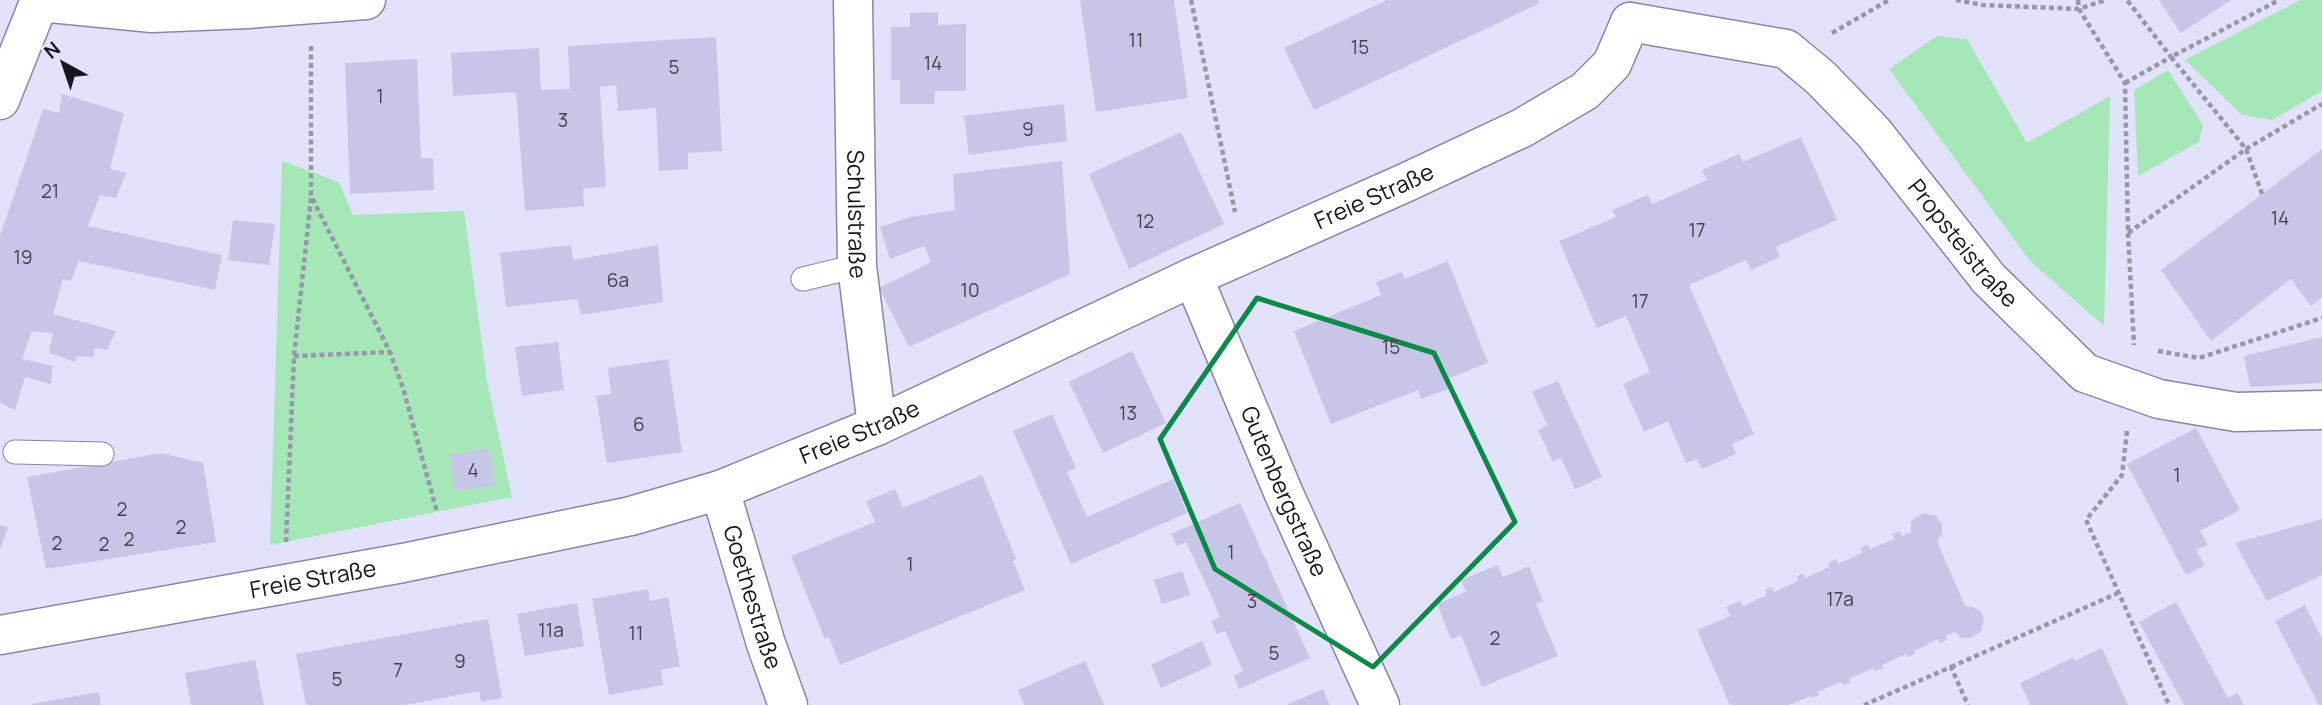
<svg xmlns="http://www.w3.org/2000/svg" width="2322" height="705" font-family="Manrope,sans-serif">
  <rect width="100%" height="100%" fill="#e3e2fc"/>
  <g fill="#a5e7b7">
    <polygon points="2300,0 2322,0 2322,91 2272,120 2242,115 2185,60"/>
    <polygon points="1937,36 1967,39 2027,143 2110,96 2104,326 2030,261 1889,69"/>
    <polygon points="2168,70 2203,125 2199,142 2138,176 2134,90"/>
    <polygon points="282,161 339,182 353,215 464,211 487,381 512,497 270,545"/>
  </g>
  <g fill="#c8c6e6">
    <polygon points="1080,0 1174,0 1188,98 1096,112"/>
    <polygon points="1387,0 1538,0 1540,3 1314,110 1284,48"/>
    <polygon points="2159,0 2231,0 2181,33"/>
    <polygon points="938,12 938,25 966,24 966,91 935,91 934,104 900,104 900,80 891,80 891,27 910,27 910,13"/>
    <polygon points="716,37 722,151 688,153 688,169 659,171 656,108 618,111 616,85 600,87 606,187 583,189 584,206 525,211 516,92 453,96 451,53 539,48 541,90 570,89 568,46"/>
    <polygon points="417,59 421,158 433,158 434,190 350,194 345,63"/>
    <polygon points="62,94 124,113 110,169 126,173 116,198 100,195 88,226 222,255 215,290 79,261 71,281 63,279 53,314 116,331 107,350 95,348 93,357 77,356 75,362 49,353 53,333 32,331 22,359 53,366 51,384 25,377 15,410 0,403 0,236 43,109 59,113"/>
    <polygon points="1064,104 1067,141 969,155 964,116"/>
    <polygon points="1181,132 1224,224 1129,269 1089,174"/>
    <polygon points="1801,137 1837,220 1776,247 1780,257 1751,270 1746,260 1689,285 1754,434 1732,444 1736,454 1702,469 1697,459 1686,463 1668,421 1644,432 1623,384 1650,372 1626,316 1597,328 1559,241 1616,217 1612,210 1648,195 1652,204 1707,180 1702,170 1739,154 1743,162"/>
    <polygon points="2322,149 2322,297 2311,306 2291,279 2211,341 2161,270"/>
    <polygon points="1062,161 1070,274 909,347 879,288 931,262 924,246 890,259 880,227 911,217 955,210 953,174"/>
    <polygon points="233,220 275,224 269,265 228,260"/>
    <polygon points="571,245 573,260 658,245 663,302 581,315 577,299 506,307 500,253"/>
    <polygon points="1448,261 1488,363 1447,379 1451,388 1421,399 1418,390 1331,424 1294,331 1381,295 1376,282 1402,272 1405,279"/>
    <polygon points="2322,337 2322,383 2250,387 2244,356"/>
    <polygon points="558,342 564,390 522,396 515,347"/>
    <polygon points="1132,351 1166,423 1103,453 1069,382"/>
    <polygon points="668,359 682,452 607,463 596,396 611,394 608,368"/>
    <polygon points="1558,381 1602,477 1575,489 1561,458 1553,462 1538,430 1547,425 1532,392"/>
    <polygon points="1052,414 1076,468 1067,472 1087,517 1173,479 1187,513 1071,564 1013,431"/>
    <polygon points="2196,428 2240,510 2200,531 2208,545 2196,550 2205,565 2186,575 2127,464"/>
    <polygon points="490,449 495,485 455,491 450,454"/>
    <polygon points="161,453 203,463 216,542 46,569 27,477"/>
    <polygon points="982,475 1016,559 1013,561 1025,590 840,665 829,637 825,639 791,556 875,522 866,501 895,489 903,508"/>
    <polygon points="1240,503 1310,658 1239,689 1234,676 1243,671 1225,631 1217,634 1211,621 1220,617 1209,591 1186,542 1177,546 1171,534"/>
    <polygon points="1925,513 1936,516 1942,524 1942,534 1937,541 1965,606 1973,607 1981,612 1984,619 1981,631 1971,638 1962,638 1955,632 1946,636 1947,640 1940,643 1938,639 1914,651 1915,654 1908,657 1906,654 1882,665 1883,668 1875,671 1874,668 1849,679 1851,682 1844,685 1842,682 1817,692 1819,696 1812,698 1811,696 1789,705 1730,705 1697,630 1730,616 1726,607 1740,601 1743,606 1767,595 1765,590 1772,587 1774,592 1798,581 1797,576 1803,573 1805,578 1829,567 1828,563 1836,559 1838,564 1862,553 1861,548 1868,545 1870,549 1895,539 1892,534 1900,531 1902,536 1911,532 1911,522 1914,518"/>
    <polygon points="2322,519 2322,575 2267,601 2235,543"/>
    <polygon points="0,525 8,527 0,550"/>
    <polygon points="1498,565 1503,577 1529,566 1543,601 1536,604 1558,656 1482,687 1461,635 1451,639 1437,604 1466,592 1461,580"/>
    <polygon points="1182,571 1190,595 1162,604 1154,580"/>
    <polygon points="648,589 650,601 668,597 680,666 661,670 663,685 609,695 592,599"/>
    <polygon points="2176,602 2228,698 2238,693 2244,705 2184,705 2139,622"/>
    <polygon points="577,603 584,646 525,656 517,614"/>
    <polygon points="2305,605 2322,639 2322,705 2319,705 2275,621"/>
    <polygon points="488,619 502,698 481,702 479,691 405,705 306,705 296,654"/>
    <polygon points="1202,641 1212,665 1161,688 1151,665"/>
    <polygon points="2102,648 2128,705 2030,705 2020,683 2074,657 2075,661"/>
    <polygon points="255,660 264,705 191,705 185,673"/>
    <polygon points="1085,661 1104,705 1024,705 1018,690"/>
    <polygon points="1323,689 1330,705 1286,705"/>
    <polygon points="99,692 101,705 32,705 32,704"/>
  </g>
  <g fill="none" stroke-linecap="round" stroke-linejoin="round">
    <defs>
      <g id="lane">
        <polyline points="803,279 857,266"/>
        <polyline points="15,452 102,454"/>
      </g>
      <g id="street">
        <path id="s1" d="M853,0L857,266L877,426"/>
        <polyline points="40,2 152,13 248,9 366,0"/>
        <path id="s2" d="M1630,22L1786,49L1821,78L1874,133L1989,279L2085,373L2159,399L2236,412L2322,410"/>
        <path id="s3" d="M1193,277L1284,494L1380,705"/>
        <path id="s4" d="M720,490L766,644L788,705"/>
        <path id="s5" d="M0,635L403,563L631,516L720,490L877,426L1193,277L1407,182L1522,128L1585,91L1612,64L1630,22"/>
      </g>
      <polyline id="secondary" points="0,100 40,0"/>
    </defs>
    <use href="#lane" stroke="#8886a4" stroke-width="25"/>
    <use href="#street" stroke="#8886a4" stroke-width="41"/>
    <use href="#secondary" stroke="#8886a4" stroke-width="41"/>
    <g stroke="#9796ab" stroke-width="4.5" stroke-dasharray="5 3.5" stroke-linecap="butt">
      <polyline points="1191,0 1235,212"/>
      <polyline points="1956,0 1983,5 2079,9 2105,0"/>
      <polyline points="2078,0 2079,9 2125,83 2128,233 2246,149 2322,104"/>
      <polyline points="1832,33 1889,0"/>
      <polyline points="311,46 311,196 390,352 403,388 437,512"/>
      <polyline points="2125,83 2171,57 2127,0"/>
      <polyline points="2262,194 2246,149 2171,57 2279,0"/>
      <polyline points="2128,233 2134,345"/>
      <polyline points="2158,351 2199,358 2322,318"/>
      <polyline points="294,356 390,352"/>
      <polyline points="2127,431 2122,475 2086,520 2169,705"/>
      <polyline points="286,542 294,356 311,198"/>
      <polyline points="1951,667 2118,593"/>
      <polyline points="1864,705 1951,667 1968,705"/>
    </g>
    <use href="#lane" stroke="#fff" stroke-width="23"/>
    <use href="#street" stroke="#fff" stroke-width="38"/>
    <use href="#secondary" stroke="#fff" stroke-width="38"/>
  </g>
  <path fill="none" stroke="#098b48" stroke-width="5" stroke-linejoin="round" d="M1257,298L1434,353L1515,522L1373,667L1215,569L1160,439Z"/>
  <g text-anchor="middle" stroke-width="7" stroke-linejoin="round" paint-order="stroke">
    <g font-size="19" fill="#424152">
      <text x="1136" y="47">11</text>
      <text x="1360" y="54">15</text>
      <text x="933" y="70">14</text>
      <text x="674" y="74">5</text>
      <text x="380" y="103">1</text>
      <text x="563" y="127">3</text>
      <text x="1028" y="136">9</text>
      <text x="50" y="198">21</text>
      <text x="2280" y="225">14</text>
      <text x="1145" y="228">12</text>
      <text x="1697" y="237">17</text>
      <text x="23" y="264">19</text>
      <text x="618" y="287">6a</text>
      <text x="970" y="297">10</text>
      <text x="1640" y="308">17</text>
      <text x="1391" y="354">15</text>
      <text x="1128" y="420">13</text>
      <text x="639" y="431">6</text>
      <text x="473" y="477">4</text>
      <text x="2177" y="482">1</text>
      <text x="122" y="516">2</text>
      <text x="181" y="534">2</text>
      <text x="129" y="546">2</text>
      <text x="57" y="550">2</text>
      <text x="104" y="551">2</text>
      <text x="1231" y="559">1</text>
      <text x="910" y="571">1</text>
      <text x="1840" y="606">17a</text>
      <text x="1252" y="608">3</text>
      <text x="551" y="637">11a</text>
      <text x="636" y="640">11</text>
      <text x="1495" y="645">2</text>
      <text x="1274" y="660">5</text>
      <text x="460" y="668">9</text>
      <text x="398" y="677">7</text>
      <text x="337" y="686">5</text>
    </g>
    <g font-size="23" fill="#161521" stroke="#e3e2fc">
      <text dy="8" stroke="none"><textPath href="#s5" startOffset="1452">Freie Straße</textPath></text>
      <text dy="8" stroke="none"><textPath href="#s1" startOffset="214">Schulstraße</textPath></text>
      <text dy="8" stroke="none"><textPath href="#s2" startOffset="422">Propsteistraße</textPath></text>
      <text dy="8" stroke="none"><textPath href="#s5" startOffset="886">Freie Straße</textPath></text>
      <text dy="8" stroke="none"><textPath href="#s3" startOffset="233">Gutenbergstraße</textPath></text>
      <text dy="8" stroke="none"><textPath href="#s5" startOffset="318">Freie Straße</textPath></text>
      <text dy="8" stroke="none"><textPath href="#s4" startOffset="112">Goethestraße</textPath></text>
    </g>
  </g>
  <g transform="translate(63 63) rotate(320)" stroke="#e3e2fc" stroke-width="5" paint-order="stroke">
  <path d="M0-5L12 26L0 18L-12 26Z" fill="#161521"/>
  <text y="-10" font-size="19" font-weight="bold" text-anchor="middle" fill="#161521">N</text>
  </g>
</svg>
